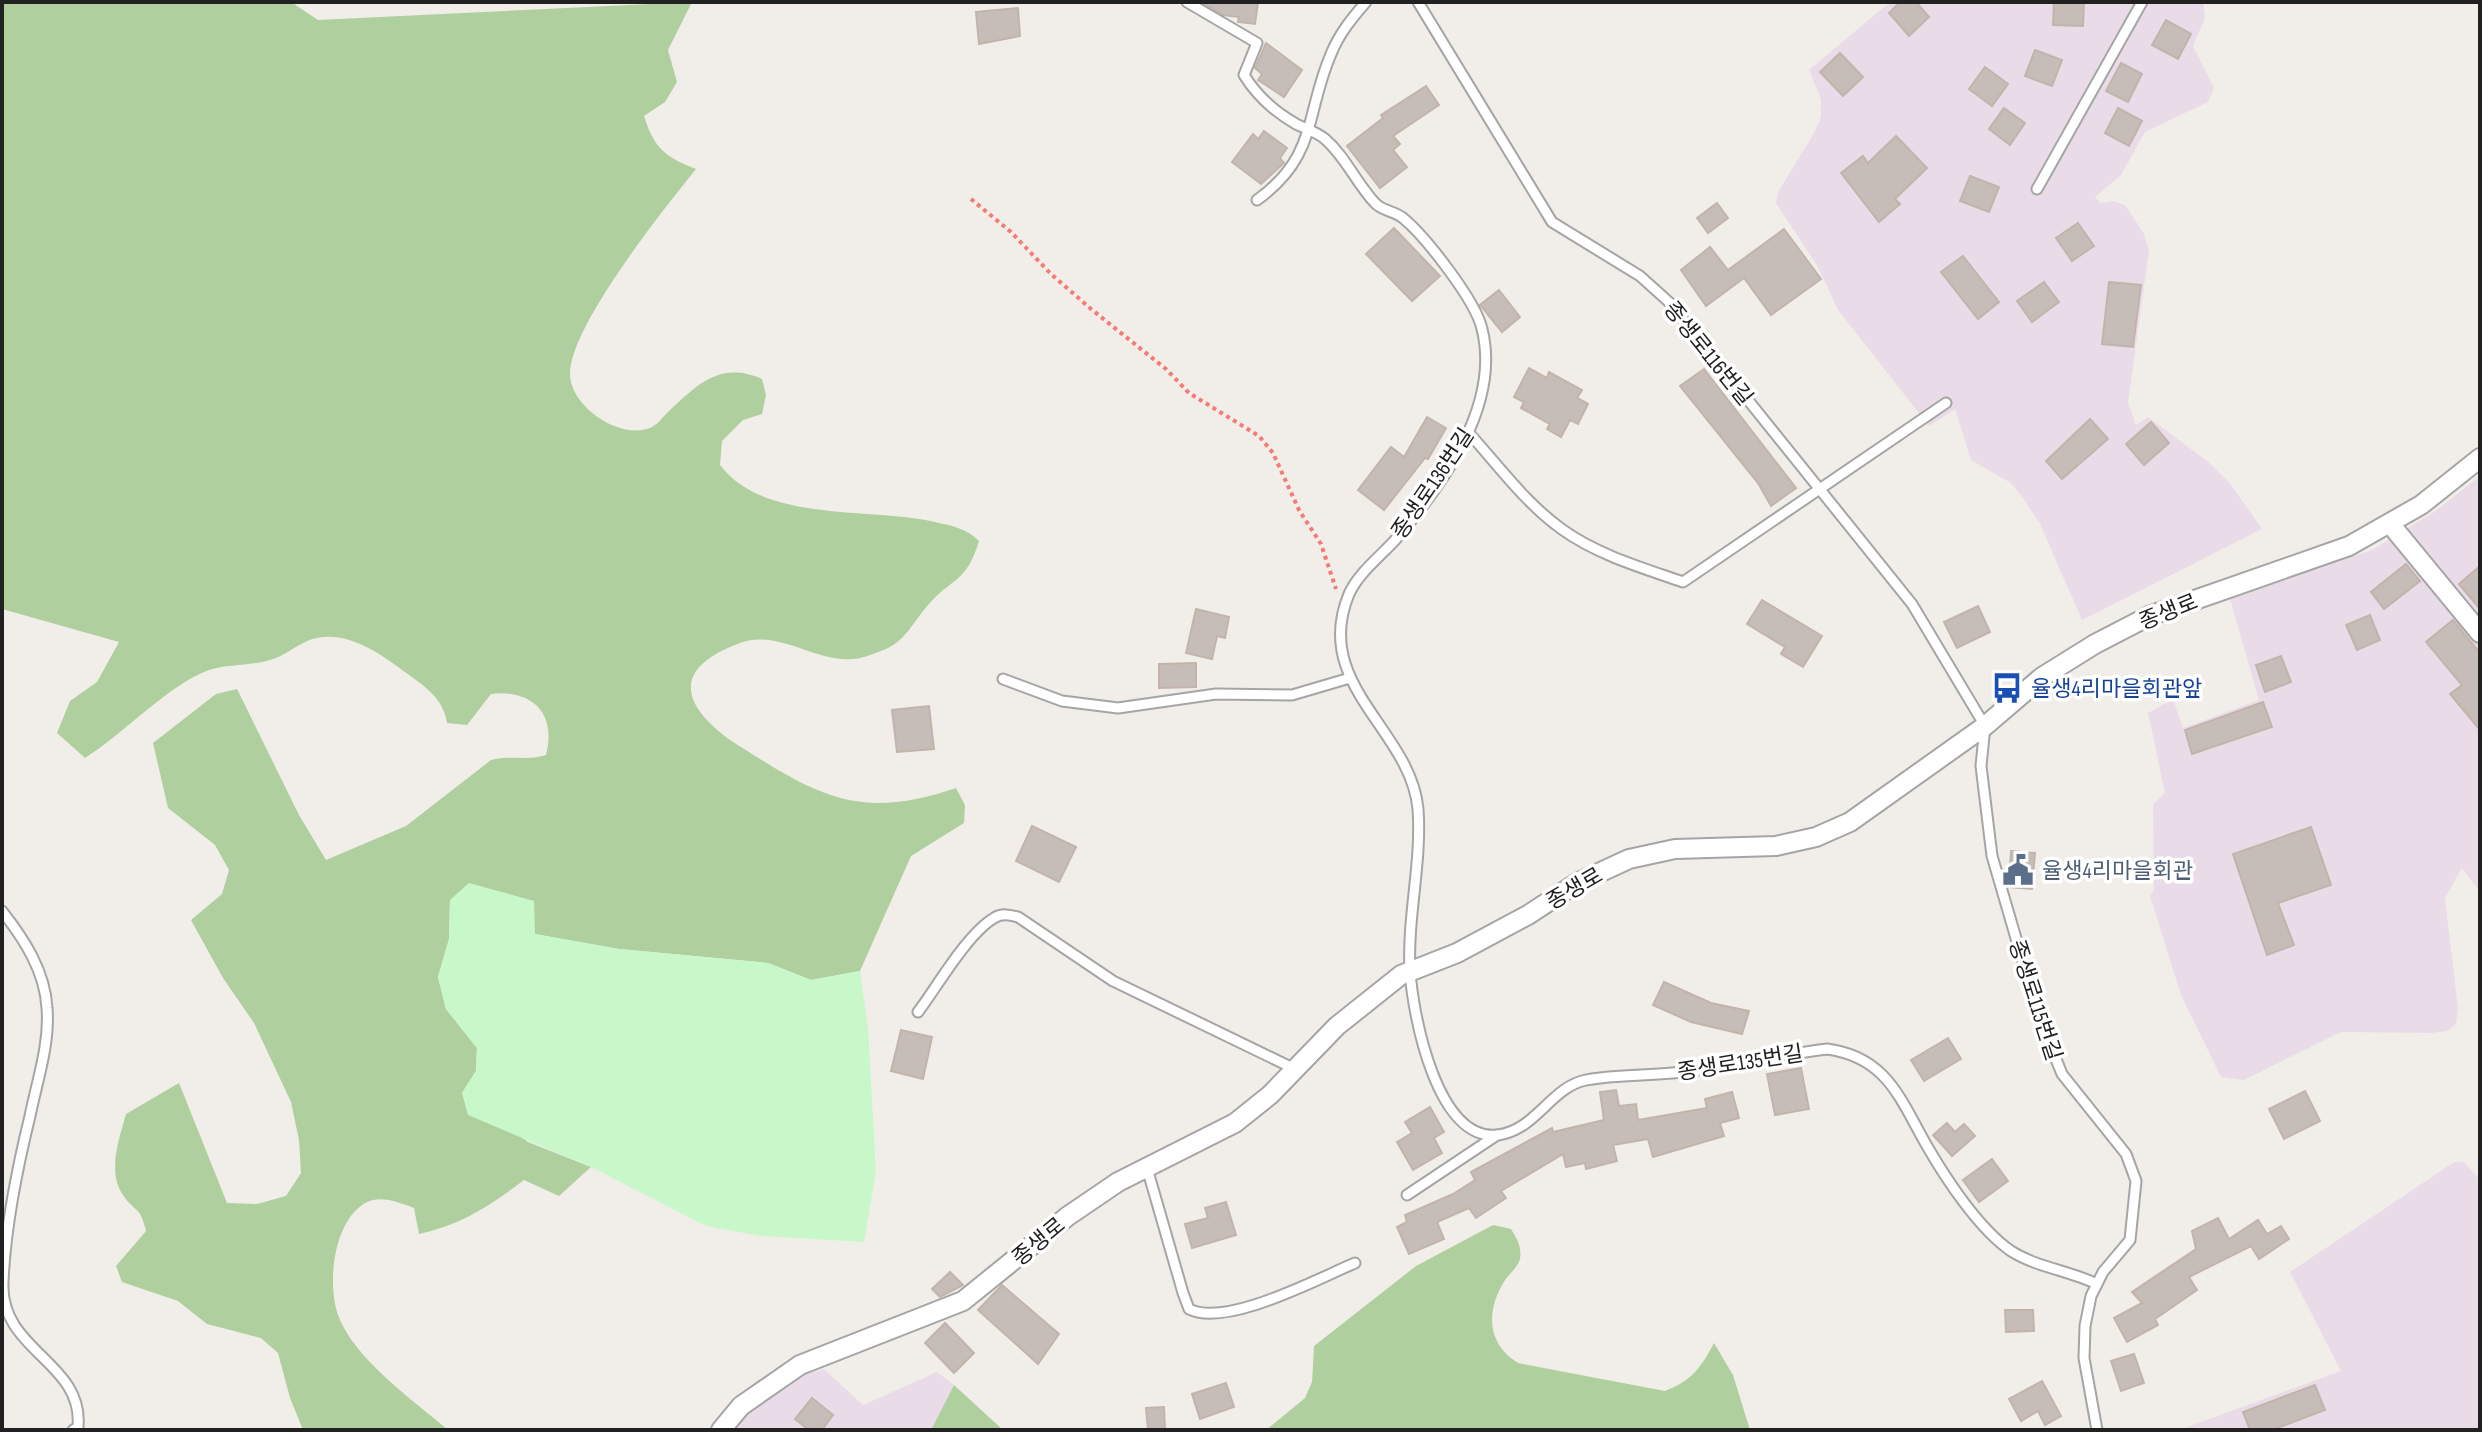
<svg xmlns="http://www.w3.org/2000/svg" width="2482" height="1432" font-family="'Sofia Sans Condensed','Noto Sans KR',sans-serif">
  <rect width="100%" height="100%" fill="#f1eee9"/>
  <g fill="#eadbe8">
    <polygon points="1890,2 2203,2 2205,18 2193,46 2214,88 2208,102 2145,132 2121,175 2095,197 2101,203 2113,201 2125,205 2144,234 2149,250 2128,403 2136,425 2148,417 2207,461 2229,482 2262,529 2082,620 2040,524 2023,498 2011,483 1971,460 1955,409 1929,426 1838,310 1818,267 1776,203 1778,192 1813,135 1821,117 1821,99 1809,70"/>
    <polygon points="2480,476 2480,892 2462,868 2445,898 2458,1008 2456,1024 2447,1031 2432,1033 2341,1032 2244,1080 2221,1077 2181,995 2150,896 2154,889 2153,804 2165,793 2148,713 2173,699 2183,728 2259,700 2230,599 2372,550 2434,512"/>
    <polygon points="2454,1162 2464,1162 2480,1180 2480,1430 2179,1430 2341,1371 2290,1272"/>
    <polygon points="824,1369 863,1405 937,1372 954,1385 931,1430 723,1430 789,1380"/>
  </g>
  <g fill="#b0cf9f">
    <path d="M2,2H291L318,20L692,2L668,50L677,82L665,102L644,116C654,148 665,157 696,169C664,209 570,326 570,374C570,406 619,440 650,428C656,426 663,417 668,412C698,384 720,361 762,379L766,395L762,414L743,420L722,441L720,465C764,523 869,507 935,522C952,526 966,528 979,541C966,584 952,577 928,605C912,623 906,642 881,651C873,654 861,659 852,659C814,662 778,629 740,643C663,671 687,713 741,747C821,798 862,820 956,788L965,805L964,823L911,856L860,971L811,980L768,963L619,949L534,934V901L450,900L449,939L438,977L446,1009L477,1048L476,1071L462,1093L528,1142L591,1167L559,1196L524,1180C491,1205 461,1225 419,1234L414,1208C400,1203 382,1195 367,1202C333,1220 327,1283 338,1315C354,1359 413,1400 448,1430H303L290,1398L278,1353L261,1338L207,1324L178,1301L122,1282L116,1266L146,1231C140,1205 135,1213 123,1195C107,1172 119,1139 126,1114L179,1083L227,1203L257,1204L286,1196L301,1173L299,1140L291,1102L254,1023L223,978L191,920L222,894L229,870L215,845L168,808L153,743L216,694L237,689L299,815L326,860L406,826L491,760C510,755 527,761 546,755C557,713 532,689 491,694L467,725L447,723C443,697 423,685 402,670C377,651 341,627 307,641C294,647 284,656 270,660C250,666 228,664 209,670C171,683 122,735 85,758L57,733L70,701L97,682L119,642L2,609Z"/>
    <path d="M1493,1225L1511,1229C1517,1239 1522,1247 1520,1259C1518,1267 1510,1273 1505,1280C1486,1310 1486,1343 1518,1363L1665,1391C1691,1381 1701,1368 1714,1343L1733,1375L1750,1430H1266L1305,1398L1312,1382L1314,1346L1416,1266Z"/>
    <polygon points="954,1385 1003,1430 931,1430"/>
  </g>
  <polygon fill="#c8f8c9" points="469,883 534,901 535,934 619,949 768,963 811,980 860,971 868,1028 876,1171 864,1242 761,1236 706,1226 591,1167 468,1115 462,1093 476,1071 477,1048 446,1009 438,977 449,939 450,900"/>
  <g fill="#c6bdb8" stroke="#c3b4ab" stroke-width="2">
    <polygon points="1202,2 1258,2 1255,24 1238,22 1239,17 1223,15"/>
    <polygon points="1900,2 1916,2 1929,17 1909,36 1889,13"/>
    <polygon points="2054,2 2084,2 2083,26 2053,25"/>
    <polygon points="1018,8 1020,36 979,44 976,12"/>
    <polygon points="2166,20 2191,34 2178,59 2152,45"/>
    <polygon points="1266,43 1302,70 1284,97 1258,80 1262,74 1255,68"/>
    <polygon points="2035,50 2062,60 2052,86 2025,76"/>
    <polygon points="1840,53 1863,77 1843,96 1820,72"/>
    <polygon points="2121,63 2142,74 2128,102 2106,91"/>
    <polygon points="1985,67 2008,84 1992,106 1969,89"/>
    <polygon points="1426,86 1439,105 1393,136 1400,144 1393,150 1407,167 1380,188 1347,146 1383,118 1381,115"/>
    <polygon points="2004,108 2025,123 2010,145 1989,129"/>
    <polygon points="2118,108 2142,121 2129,146 2105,133"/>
    <polygon points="1264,131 1287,148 1280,158 1284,163 1261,184 1232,162 1253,134 1258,139"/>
    <polygon points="1896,136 1927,168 1895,199 1900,204 1879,222 1841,173 1863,156 1868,163"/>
    <polygon points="1970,176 1999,187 1989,212 1960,201"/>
    <polygon points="1717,203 1728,218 1708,233 1697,218"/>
    <polygon points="2078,223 2094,246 2072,261 2056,238"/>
    <polygon points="1394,228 1440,276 1412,301 1366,254"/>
    <polygon points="1784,229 1821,279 1771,315 1744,278 1706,306 1681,270 1710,247 1728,270"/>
    <polygon points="1963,256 1999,302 1978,319 1941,272"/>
    <polygon points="2044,282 2059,302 2032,322 2017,301"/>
    <polygon points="2109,282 2141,285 2133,347 2102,344"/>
    <polygon points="1499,290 1520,317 1502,332 1480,305"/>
    <polygon points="1529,368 1547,378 1549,372 1582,390 1577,398 1588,404 1578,424 1570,420 1561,437 1547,429 1550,424 1521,408 1524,402 1514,397"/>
    <polygon points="1704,369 1796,488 1771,506 1758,483 1680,386"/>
    <polygon points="1427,417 1446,428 1428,459 1425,458 1384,510 1358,490 1391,447 1404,457"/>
    <polygon points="2090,419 2108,439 2062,479 2046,461"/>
    <polygon points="2151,422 2169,443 2144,465 2126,444"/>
    <polygon points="2406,564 2420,581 2384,609 2371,592"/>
    <polygon points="2480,566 2480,609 2459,584"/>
    <polygon points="1762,600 1822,636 1803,667 1781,654 1785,647 1747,624"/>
    <polygon points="1978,606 1990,632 1957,648 1944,622"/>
    <polygon points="1196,609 1229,617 1225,638 1217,636 1212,659 1186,653"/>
    <polygon points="2370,615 2380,640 2357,650 2346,625"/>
    <polygon points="2453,620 2480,653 2480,730 2450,694 2462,685 2426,642"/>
    <polygon points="2281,656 2291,682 2265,692 2256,665"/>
    <polygon points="1196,663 1196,687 1159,688 1159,664"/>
    <polygon points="2263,702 2272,727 2192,754 2185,730"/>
    <polygon points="929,706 934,749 897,752 892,710"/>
    <polygon points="1032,826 1076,847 1059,882 1016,861"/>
    <polygon points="2311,827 2331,885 2278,903 2294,945 2267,955 2233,854"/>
    <polygon points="2011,851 2035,853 2032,889 2009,887"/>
    <polygon points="1664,982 1711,1003 1749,1011 1742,1034 1691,1022 1653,1005"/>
    <polygon points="901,1030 932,1037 923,1079 891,1071"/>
    <polygon points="1948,1038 1961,1059 1924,1081 1911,1060"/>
    <polygon points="1801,1068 1809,1109 1775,1115 1767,1074"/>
    <polygon points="1616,1090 1619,1106 1636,1104 1638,1120 1707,1108 1705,1099 1732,1092 1739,1118 1720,1123 1724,1136 1653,1157 1648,1139 1613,1145 1617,1161 1586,1169 1585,1163 1566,1167 1563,1154 1501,1191 1506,1198 1476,1218 1469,1208 1437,1222 1444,1239 1409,1254 1397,1227 1407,1222 1405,1215 1453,1194 1475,1180 1471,1172 1552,1128 1553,1132 1604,1120 1600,1092"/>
    <polygon points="2305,1091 2320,1121 2284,1139 2269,1109"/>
    <polygon points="1430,1107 1444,1132 1434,1138 1442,1153 1413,1170 1397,1142 1412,1133 1405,1122"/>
    <polygon points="1947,1123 1955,1132 1964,1124 1975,1136 1952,1156 1933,1135"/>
    <polygon points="1992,1159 2008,1181 1979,1202 1963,1180"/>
    <polygon points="1226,1202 1236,1235 1192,1248 1185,1224 1208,1218 1205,1208"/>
    <polygon points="2218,1218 2229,1239 2258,1220 2267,1234 2281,1226 2289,1239 2259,1259 2251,1246 2189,1277 2197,1290 2155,1319 2158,1325 2127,1342 2114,1318 2142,1303 2132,1292 2196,1249 2192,1231"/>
    <polygon points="950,1272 963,1285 940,1297 932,1289"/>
    <polygon points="1002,1285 1059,1334 1038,1364 978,1310"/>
    <polygon points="2005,1310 2033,1310 2034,1331 2006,1332"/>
    <polygon points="945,1323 974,1353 954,1373 925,1343"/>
    <polygon points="2134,1354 2144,1383 2121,1391 2111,1361"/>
    <polygon points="2042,1381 2061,1416 2045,1425 2038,1411 2021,1421 2009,1399"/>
    <polygon points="1226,1383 1234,1407 1200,1419 1192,1394"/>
    <polygon points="2315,1385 2325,1410 2272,1430 2250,1430 2243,1412"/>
    <polygon points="812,1398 833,1415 822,1430 809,1430 795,1419"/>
    <polygon points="1164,1407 1165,1430 1148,1430 1146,1408"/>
  </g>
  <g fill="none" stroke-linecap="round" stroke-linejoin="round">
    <defs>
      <g id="lane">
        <path d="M1187,2L1257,43L1244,75C1257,96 1275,112 1296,124C1306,129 1317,132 1325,139C1346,157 1356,183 1375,203C1382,211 1395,211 1403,218C1425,236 1476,301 1482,329C1501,405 1443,484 1396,539C1381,556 1359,572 1349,594C1311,685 1411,730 1418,809C1422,863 1407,917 1410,971C1413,1016 1437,1142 1498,1135C1536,1130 1551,1087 1586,1080C1617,1074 1651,1076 1683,1072C1731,1066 1779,1055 1827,1049C1887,1057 1900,1099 1927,1146C1946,1179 1979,1229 2011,1251C2036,1267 2070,1271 2097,1284"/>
        <polyline points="1418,2 1552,222 1640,276 1670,303 1912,604 1985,726 1981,766 1992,856 2039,1017 2062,1074 2126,1154 2136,1181 2130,1240 2103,1272 2091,1296 2085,1326 2084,1358 2097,1430"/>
        <polyline points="2037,189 2142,2"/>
        <path d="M1257,200C1318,156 1305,114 1331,54C1339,34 1352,18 1366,2"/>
        <path d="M1468,432C1498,465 1526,504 1563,530C1598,555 1643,568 1683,582L1946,403"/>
        <polyline points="1003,679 1062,701 1118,708 1216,694 1292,695 1350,678"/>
        <path d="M2,911C24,939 45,971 47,1008C50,1044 37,1081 30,1116C17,1169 5,1228 3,1283C0,1351 84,1362 78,1427L73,1430"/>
        <path d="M918,1012C937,987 967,934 994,918C1002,913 1010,915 1018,917L1113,981L1295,1069"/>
        <path d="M1147,1168L1183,1293L1189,1309C1226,1328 1317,1279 1355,1263"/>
        <polyline points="1407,1195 1497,1135"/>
      </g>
      <g id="street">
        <polyline points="2391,525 2480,633"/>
        <polyline points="721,1430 741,1406 800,1365 963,1301 1068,1216 1118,1182 1235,1123 1270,1095 1337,1026 1401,975 1457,953 1528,915 1577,883 1629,859 1675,849 1776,846 1816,837 1850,822 1985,726 2042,677 2095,644 2149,616 2349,546 2421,505 2480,458"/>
      </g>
    </defs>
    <use href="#lane" stroke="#a5a5a5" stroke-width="13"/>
    <use href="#street" stroke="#a5a5a5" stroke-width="22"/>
    <polyline stroke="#f67a75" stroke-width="4" stroke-dasharray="4 4" stroke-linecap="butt" points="971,199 1011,232 1051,274 1091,309 1166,369 1189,393 1259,436 1273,453 1299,510 1321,544 1336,589"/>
    <use href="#lane" stroke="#fff" stroke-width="9"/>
    <use href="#street" stroke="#fff" stroke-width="18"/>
  </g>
  <defs>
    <symbol id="bus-bare" viewBox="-9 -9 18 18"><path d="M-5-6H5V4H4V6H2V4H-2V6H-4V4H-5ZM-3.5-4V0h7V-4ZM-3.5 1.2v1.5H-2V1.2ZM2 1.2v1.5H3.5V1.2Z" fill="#1a4fb4" stroke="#fff" stroke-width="2.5" paint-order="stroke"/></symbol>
    <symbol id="civic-bare" viewBox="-9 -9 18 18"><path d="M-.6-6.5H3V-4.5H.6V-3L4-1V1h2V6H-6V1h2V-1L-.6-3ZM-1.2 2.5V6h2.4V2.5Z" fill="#5c6f8a" stroke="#fff" stroke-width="2.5" paint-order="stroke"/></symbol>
  </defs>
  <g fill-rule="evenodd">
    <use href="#bus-bare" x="1985" y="666" width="44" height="44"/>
    <use href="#civic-bare" x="1996" y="848" width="44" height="44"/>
  </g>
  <g text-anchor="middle" stroke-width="7" stroke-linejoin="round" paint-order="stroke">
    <g font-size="22" fill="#212121" stroke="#fff">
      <text transform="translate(1709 353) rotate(51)" y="8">종생로116번길</text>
      <text transform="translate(1432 483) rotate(-56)" y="8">종생로136번길</text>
      <text transform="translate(2168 611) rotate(-22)" y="8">종생로</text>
      <text transform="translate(1574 888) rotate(-30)" y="8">종생로</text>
      <text transform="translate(2036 1000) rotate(72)" y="8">종생로115번길</text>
      <text transform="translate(1740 1062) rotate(-9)" y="8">종생로135번길</text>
      <text transform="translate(1038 1241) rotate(-40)" y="8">종생로</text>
    </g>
    <g font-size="22" fill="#164399" stroke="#fff" text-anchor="start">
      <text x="2031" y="696">율생4리마을회관앞</text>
    </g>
    <g font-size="22" fill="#4e5e75" stroke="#fff" text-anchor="start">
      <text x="2042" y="878">율생4리마을회관</text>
    </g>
  </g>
  <rect width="2482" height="1432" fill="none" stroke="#212121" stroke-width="8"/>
</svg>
